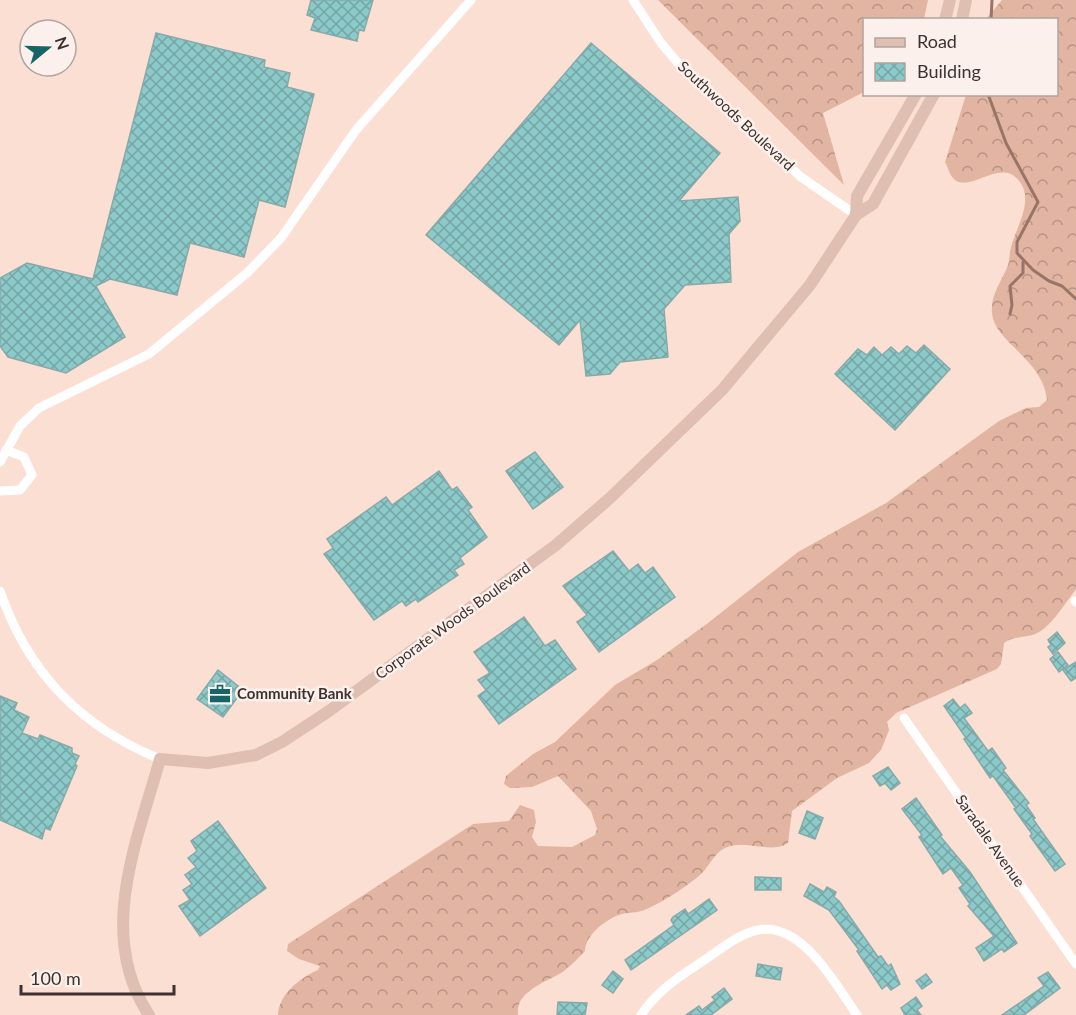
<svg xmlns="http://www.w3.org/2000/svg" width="1076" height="1015" font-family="Lato,sans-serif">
  <defs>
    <pattern id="forest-crowns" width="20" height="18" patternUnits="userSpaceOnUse" patternTransform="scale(1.5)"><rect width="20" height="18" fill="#e2b4a2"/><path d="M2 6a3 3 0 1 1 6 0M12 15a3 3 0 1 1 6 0" fill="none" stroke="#b89384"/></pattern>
    <pattern id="building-cross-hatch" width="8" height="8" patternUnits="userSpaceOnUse" patternTransform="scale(1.5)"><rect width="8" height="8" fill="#8ccaca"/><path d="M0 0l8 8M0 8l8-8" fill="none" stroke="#74a5a4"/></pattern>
  </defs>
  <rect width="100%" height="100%" fill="#fcdfd3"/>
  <g fill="url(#forest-crowns)">
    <polygon points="658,0 928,0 924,19 864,20 864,92 823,113 844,185"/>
    <path d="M1002,0H1076V589C1067,601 1051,626 1039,632C1027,639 1015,635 1004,643L1001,664L997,669L896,713L887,722L889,730L881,750L869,763L837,778L792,811L788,843C770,855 745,838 725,848C714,853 709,867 700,875C686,887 666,900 649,908C640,913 632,912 622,914C607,918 585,935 585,951C578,958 572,965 564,971C548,982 515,990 518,1015H278C279,994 300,978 318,970L320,966L299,959L287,951L288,944L473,824L509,821L520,805L534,810L536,822L532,837L538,846L572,847L595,835L597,829L591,811L558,776L532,787L510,788L504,784L506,776L533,754L555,742L615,685L657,660L708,623L798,552L886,503L999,421L1026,408L1039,407L1047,400C1043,359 994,342 992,313C990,295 1002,281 1008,265C1010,260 1009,253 1011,247C1016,228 1034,201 1020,182C1001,155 969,196 953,178C949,174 948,167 945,162L966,95L1056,94V20L986,19Z"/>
  </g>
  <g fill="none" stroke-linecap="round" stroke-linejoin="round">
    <g stroke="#997567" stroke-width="3">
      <polyline points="991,20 992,0"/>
      <polyline points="988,94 1006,143 1038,202 1017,242 1017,253 1033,270 1049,281 1062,286 1076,299"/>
      <polyline points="1010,314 1012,305 1010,286 1023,273 1023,262"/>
    </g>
  </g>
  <g fill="url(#building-cross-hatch)" stroke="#88a9a9" stroke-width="1.5">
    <polygon points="311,0 373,0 364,31 359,30 357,41 311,30 315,18 307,15"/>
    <polygon points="156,33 265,60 264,67 290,73 287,87 314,94 285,207 259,200 244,257 190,243 177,295 110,279 96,286 125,337 66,373 8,357 0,346 0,278 27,263 93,279"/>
    <polygon points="591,43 720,153 679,201 738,197 740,221 729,234 731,282 685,285 664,309 668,357 620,362 610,374 586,376 580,320 559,345 426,235"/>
    <polygon points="924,345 950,369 895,430 835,374 858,349 867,355 874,347 882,355 891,347 899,354 907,346 916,353"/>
    <polygon points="535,452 563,487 533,509 506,471"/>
    <polygon points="439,471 452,490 457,487 472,507 468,510 487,537 460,558 464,564 454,570 458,575 418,602 416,599 406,606 402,601 374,620 324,554 333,548 327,539 386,497 392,505"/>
    <polygon points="613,551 629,571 638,564 645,573 653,567 675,597 599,652 577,622 587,615 563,586"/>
    <polygon points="524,617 545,646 555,640 576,669 499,724 478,696 486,690 478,680 490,673 474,652"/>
    <polygon points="1057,632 1065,643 1053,654 1048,647 1051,645 1048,640"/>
    <polygon points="1058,652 1068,665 1059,672 1050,659"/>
    <polygon points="1076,662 1076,678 1071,681 1063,670"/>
    <polygon points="218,670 243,690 223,717 197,699"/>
    <polygon points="0,696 17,703 14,710 29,717 22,733 38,739 40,735 72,748 72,753 79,756 75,764 77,766 50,830 45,828 42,839 0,820"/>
    <polygon points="953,699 960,708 965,704 972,713 964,718 988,751 992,748 1006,768 1003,770 1029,803 1026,805 1035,818 1033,819 1065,864 1055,871 1030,836 1032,834 1014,809 1016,808 993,776 990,778 964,739 966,738 944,706"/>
    <polygon points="888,767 900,783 891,790 885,783 880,786 873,776"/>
    <polygon points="916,798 942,835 940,836 970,872 1017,943 1004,952 1002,949 984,961 976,948 994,936 968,906 970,904 959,888 963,885 951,868 943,874 919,837 922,835 902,809"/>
    <polygon points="807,811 823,818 815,839 799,833"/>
    <polygon points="218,821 266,888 200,936 179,906 190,900 183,890 192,884 185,875 196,867 188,858 197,851 191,841"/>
    <polygon points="755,877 781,878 781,890 755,890"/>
    <polygon points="810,884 824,892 827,887 836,892 834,897 839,901 878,957 881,956 888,966 891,964 900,984 891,990 887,985 882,989 857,951 859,950 829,910 804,896"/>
    <polygon points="709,899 717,910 631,970 625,960 674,925 671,920 673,917 685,909 688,914"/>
    <polygon points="758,964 782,968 780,980 756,976"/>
    <polygon points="613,971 623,979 613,993 602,985"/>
    <polygon points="1048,972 1060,988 1024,1015 1002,1015 1044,986 1038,978"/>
    <polygon points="926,974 932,982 922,989 916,981"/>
    <polygon points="724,988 732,999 711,1015 686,1015 699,1006 702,1010 715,1000 712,997"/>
    <polygon points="916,997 922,1006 917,1010 921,1015 905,1015 901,1008"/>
    <polygon points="558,1002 587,1003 585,1015 557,1015"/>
  </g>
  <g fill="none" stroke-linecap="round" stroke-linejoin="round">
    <g stroke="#fff" stroke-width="9">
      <polyline points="633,0 661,43 678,63 801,177 856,215"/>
      <polyline points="0,462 20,426 39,408 149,354 247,273 281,238 356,130 471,0"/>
      <polyline points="0,491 20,490 32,475 24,457 6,450"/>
      <path d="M0,591C28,673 81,727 160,759"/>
      <polyline points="1075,601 1076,602"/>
      <polyline points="904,718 1076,964"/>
      <path d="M641,1015C657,990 682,975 706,959C722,948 739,934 758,930C802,921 836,985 857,1015"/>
    </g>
    <g stroke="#dfbfb1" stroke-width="12">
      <polyline points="945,20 950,0"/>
      <polyline points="962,20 966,0"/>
      <polyline points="856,215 857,196 916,94"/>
      <path d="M149,1015C96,935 137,842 160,759L208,763L256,755L282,742L329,711L556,545L610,498L722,390L810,285L856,215L873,204L934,94"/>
    </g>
  </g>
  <defs>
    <symbol id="office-bare" viewBox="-9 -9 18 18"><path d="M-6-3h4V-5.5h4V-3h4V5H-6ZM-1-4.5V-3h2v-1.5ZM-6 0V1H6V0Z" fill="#156466" stroke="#fcf0ec" stroke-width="2.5" paint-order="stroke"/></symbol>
  </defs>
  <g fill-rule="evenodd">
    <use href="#office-bare" x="205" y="679" width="30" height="30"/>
  </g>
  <g text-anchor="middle" stroke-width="5" stroke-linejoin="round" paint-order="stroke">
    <g font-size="15" fill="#3d322d" stroke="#fcf0ec">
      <text transform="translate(736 116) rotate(43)" y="5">Southwoods Boulevard</text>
      <text transform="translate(453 621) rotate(-36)" y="5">Corporate Woods Boulevard</text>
      <text transform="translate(990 841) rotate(55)" y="5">Saradale Avenue</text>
    </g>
    <g font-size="15" font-weight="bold" fill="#3d322d" stroke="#fcf0ec" text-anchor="start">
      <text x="237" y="699">Community Bank</text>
    </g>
  </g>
  <rect x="863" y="18" width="195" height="78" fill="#fcf0ec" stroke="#b0a4a0" stroke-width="1.5"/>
  <rect x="875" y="38" width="30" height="9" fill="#dfbfb1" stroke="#b0a4a0" stroke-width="1.5"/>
  <text x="917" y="48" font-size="18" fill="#3d322d">Road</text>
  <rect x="875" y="63" width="30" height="18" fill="url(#building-cross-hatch)" stroke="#b0a4a0" stroke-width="1.5"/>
  <text x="917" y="78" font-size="18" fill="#3d322d">Building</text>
  <g transform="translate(48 48) rotate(71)"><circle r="28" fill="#fcf0ec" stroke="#b0a4a0" stroke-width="1.5"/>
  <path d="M0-4.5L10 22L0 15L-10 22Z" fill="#156466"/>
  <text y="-9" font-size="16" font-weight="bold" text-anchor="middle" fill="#3d322d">N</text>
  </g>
  <path d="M21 985v9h153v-9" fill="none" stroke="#3d322d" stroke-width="3"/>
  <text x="30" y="985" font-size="18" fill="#3d322d" stroke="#fcf0ec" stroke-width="4.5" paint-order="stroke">100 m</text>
</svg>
